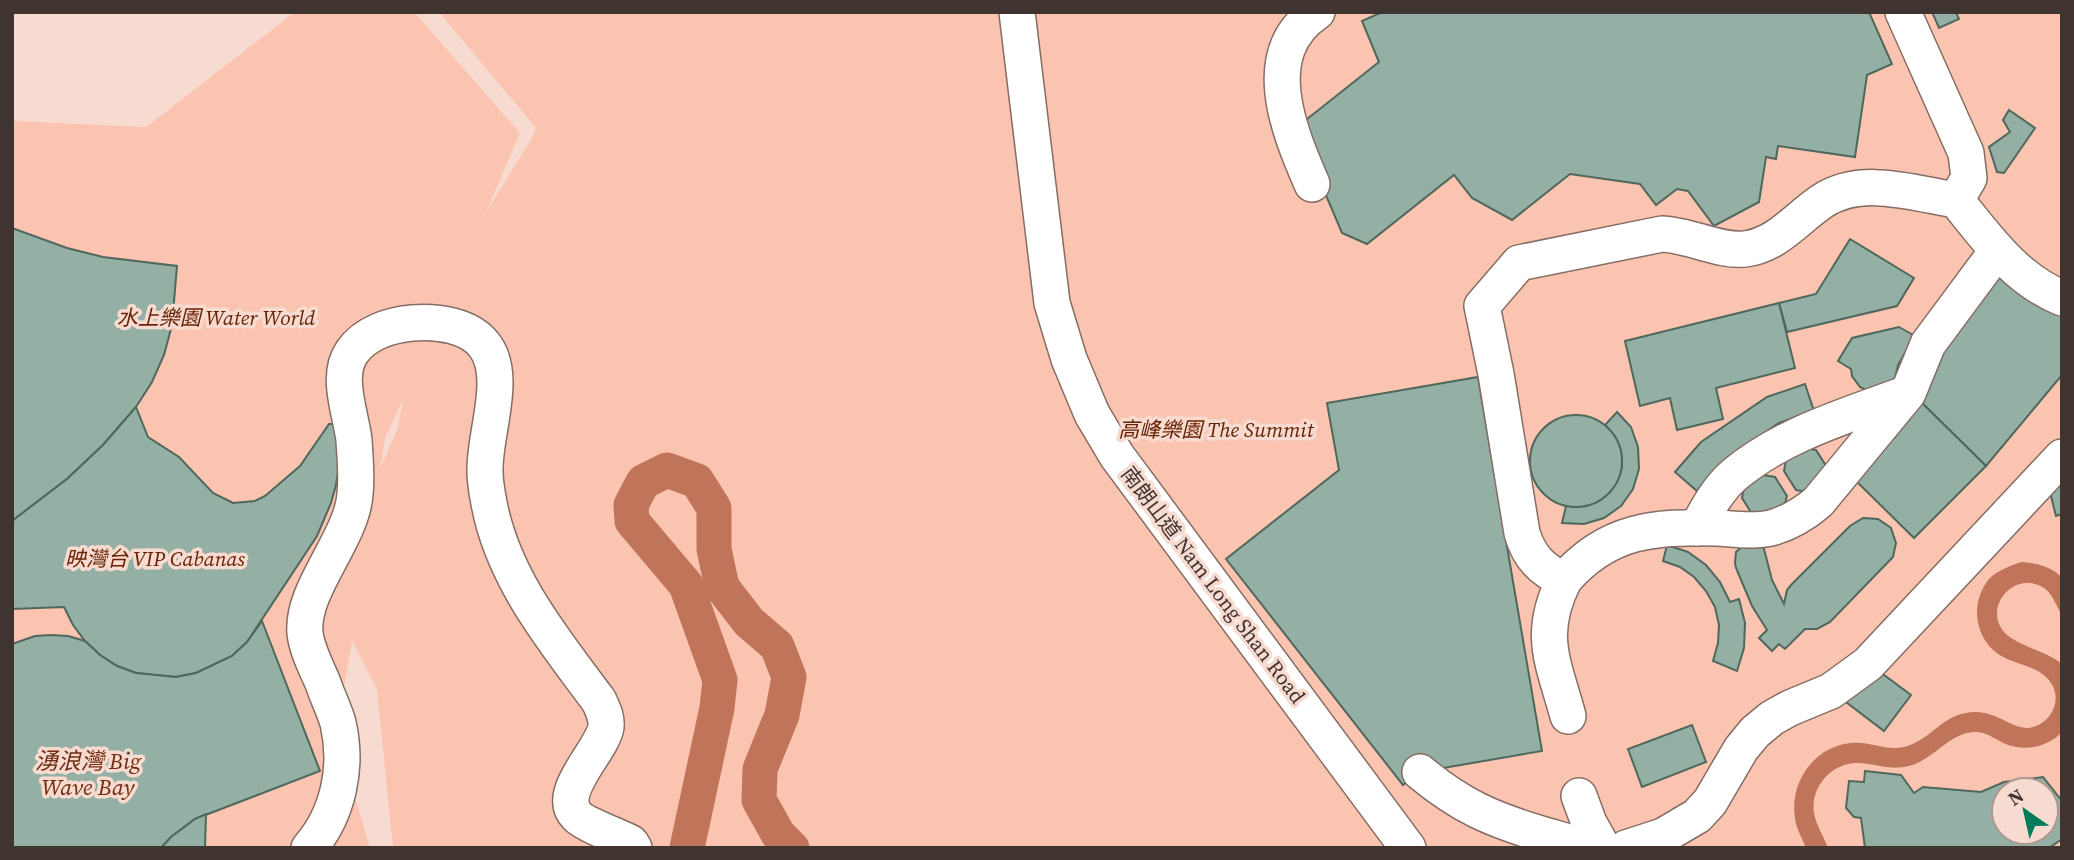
<svg xmlns="http://www.w3.org/2000/svg" width="2074" height="860" font-family="'Source Serif 4','Noto Sans TC',serif">
  <rect width="100%" height="100%" fill="#f7dbd1"/>
  <path fill="#fbc4b0" fill-rule="evenodd" d="M295,12H414L520,133L486,212L532,138L536,128L439,12H2062V848H393L377,689L352,641L336,732L370,848H12V121L146,127ZM403,399L398,428L380,469L385,438ZM2004,790H2046V832H2004Z"/>
  <path fill="#c0755a" d="M2021,562C2037,563 2050,566 2062,577V615C2056,606 2053,594 2044,588C2016,569 1981,607 2005,633C2018,646 2046,651 2062,664V732C2048,747 2027,751 2008,745C1995,740 1989,732 1974,732C1949,733 1935,759 1909,766C1889,771 1875,763 1857,763C1831,763 1810,788 1814,813C1816,825 1824,837 1828,848H1806C1802,838 1796,828 1795,818C1789,782 1815,746 1851,743C1870,741 1885,751 1904,747C1932,740 1941,714 1973,712C1997,711 2010,728 2028,728C2037,727 2045,722 2050,715C2059,703 2057,687 2046,677C2033,665 2013,664 1998,654C1974,637 1970,602 1989,579C1998,570 2010,566 2021,562Z"/>
  <g fill="none" stroke-linecap="round" stroke-linejoin="round">
    <polyline stroke="#c0755a" stroke-width="35" points="687,848 717,708 720,680 686,585 632,521 631,505 643,482 667,470 697,481 714,508 714,549 722,587 749,622 777,646 789,677 782,715 760,769 759,800 778,834 792,848"/>
  </g>
  <g fill="#94afa3" stroke="#4f685d" stroke-width="2" fill-rule="evenodd">
    <polygon points="1382,12 1869,12 1892,64 1867,75 1855,157 1778,146 1776,159 1766,157 1759,202 1714,226 1688,191 1677,189 1656,205 1640,184 1570,174 1512,220 1472,198 1454,175 1367,244 1342,233 1297,127 1379,62 1362,21"/>
    <polygon points="1932,12 1956,12 1959,19 1939,28"/>
    <polygon points="2009,110 2035,128 2004,173 1997,172 1989,147 2010,132 2003,120"/>
    <polygon points="12,228 67,248 103,257 177,266 172,325 164,355 152,382 136,407 103,445 67,479 12,521"/>
    <polygon points="1850,239 1914,278 1897,306 1787,332 1779,303 1816,294"/>
    <polygon points="2002,270 2062,315 2062,375 1986,466 1921,402 1941,352"/>
    <polygon points="1779,303 1795,368 1716,388 1723,419 1677,430 1670,398 1640,406 1625,341"/>
    <polygon points="1899,327 1915,336 1898,365 1895,378 1892,384 1866,390 1860,387 1852,376 1851,369 1838,361 1852,338"/>
    <polygon points="1478,377 1542,751 1420,772 1403,785 1226,559 1339,470 1327,403"/>
    <polygon points="1805,384 1814,411 1779,423 1721,463 1697,491 1675,472 1701,442 1767,397"/>
    <polygon points="1921,402 1986,466 1914,538 1849,474"/>
    <polygon points="136,407 148,437 179,457 213,493 233,503 255,501 265,496 300,466 329,424 334,424 340,459 336,485 331,503 317,536 247,642 232,656 196,673 176,677 136,673 117,666 100,655 85,641 73,625 64,607 12,609 12,521 67,479 103,445"/>
    <polygon points="1617,412 1631,427 1638,447 1639,469 1633,489 1621,506 1604,518 1584,524 1562,523 1566,506 1581,506 1596,502 1609,493 1617,481 1622,467 1621,451 1615,437 1605,425"/>
    <circle cx="1576" cy="461" r="46"/>
    <polygon points="1805,448 1816,450 1828,469 1807,492 1796,490 1784,471 1786,460"/>
    <polygon points="1763,475 1775,477 1787,496 1784,507 1754,517 1742,498 1744,487"/>
    <polygon points="2062,477 2062,514 2056,516 2047,480"/>
    <polygon points="1863,518 1878,519 1891,528 1896,543 1893,557 1830,622 1817,629 1805,629 1785,649 1779,644 1772,651 1759,638 1767,630 1752,606 1736,568 1735,563 1736,552 1744,545 1760,545 1764,549 1772,580 1784,604 1787,590 1792,584 1850,526"/>
    <polygon points="1667,545 1688,552 1706,565 1720,582 1730,602 1739,599 1745,623 1744,648 1737,671 1713,661 1718,643 1719,625 1715,607 1706,591 1694,577 1680,567 1663,561"/>
    <polygon points="262,621 320,771 195,819 171,837 161,848 12,848 12,644 35,636 51,635 68,636 85,641 100,655 117,666 136,673 176,677 196,673 232,656 247,642"/>
    <polygon points="1872,666 1911,695 1884,731 1846,702"/>
    <polygon points="1692,725 1706,762 1642,787 1628,749"/>
    <path d="M1865,771L1901,775L1914,793L1923,787L1981,792L2004,782L2043,777L2062,801V839L2049,848H1865L1861,818L1854,817L1846,808L1849,781L1864,782ZM2004,790H2046V832H2004Z"/>
    <polygon points="206,814 205,848 161,848 171,837 195,819"/>
  </g>
  <g fill="none" stroke-linecap="round" stroke-linejoin="round">
    <defs>
      <g id="minor">
        <polyline points="1017,12 1052,303 1069,359 1092,414 1117,456 1408,848"/>
        <polyline points="1903,12 1966,153 1969,178 1956,200"/>
        <path d="M1312,184C1289,131 1256,53 1317,12"/>
        <path d="M1697,528C1707,509 1718,489 1734,475C1783,434 1846,416 1905,394"/>
        <path d="M1564,580C1607,530 1654,526 1717,528C1734,529 1754,532 1771,528C1789,523 1804,514 1818,502L1908,393L1928,344L1997,251"/>
        <path d="M1568,716C1553,661 1537,635 1564,580C1542,570 1529,557 1522,533L1496,374L1482,306L1519,263L1662,234C1690,235 1720,252 1745,249C1777,245 1796,219 1821,202C1860,175 1913,193 1956,200C1987,238 2015,279 2062,298"/>
        <path d="M1420,772C1461,806 1491,819 1541,834C1559,839 1576,845 1595,848"/>
        <polyline points="1579,796 1589,823 1603,848"/>
        <path d="M309,848C339,814 348,766 338,723C334,709 327,696 323,683C316,667 307,650 305,633C301,589 352,539 355,494C357,476 355,458 354,440C351,414 335,376 352,352C365,333 390,325 412,323C437,321 470,325 485,346C508,377 484,434 485,471C485,481 487,493 489,503C503,579 554,640 599,701C603,710 607,717 606,727C602,751 554,793 577,816C584,824 620,837 631,843L634,848"/>
        <polyline points="1626,848 1663,836 1697,816 1710,802 1741,749 1755,732 1772,718 1790,708 1831,691 1868,664 2062,457"/>
      </g>
    </defs>
    <use href="#minor" stroke="#856d64" stroke-width="38"/>
    <use href="#minor" stroke="#fff" stroke-width="35"/>
  </g>
  <g text-anchor="middle" stroke-width="7" stroke-linejoin="round" paint-order="stroke">
    <g font-size="21" font-style="italic" fill="#682304" stroke="#f7dbd1">
      <text x="216" y="325">水上樂園 Water World</text>
      <text x="1216" y="437">高峰樂園 The Summit</text>
      <text x="155" y="566">映灣台 VIP Cabanas</text>
    </g>
    <g font-size="21" fill="#3f3430" stroke="#f7dbd1">
      <text transform="translate(1213 585) rotate(53)" y="7">南朗山道 Nam Long Shan Road</text>
    </g>
    <g font-size="23" font-style="italic" fill="#722d10" stroke="#f7dbd1">
      <text x="88" y="769">湧浪灣 Big<tspan x="88" dy="26">Wave Bay</tspan></text>
    </g>
  </g>
  <rect width="2074" height="860" fill="none" stroke="#3f3430" stroke-width="28"/>
  <g transform="translate(2025 811) rotate(326)"><circle r="33" fill="#f7dbd1" stroke="#ad9891" stroke-width="2"/>
  <path d="M0-5L12 26L0 18L-12 26Z" fill="#007c5a"/>
  <text y="-10" font-size="19" font-weight="bold" text-anchor="middle" fill="#3f3430">N</text>
  </g>
</svg>
